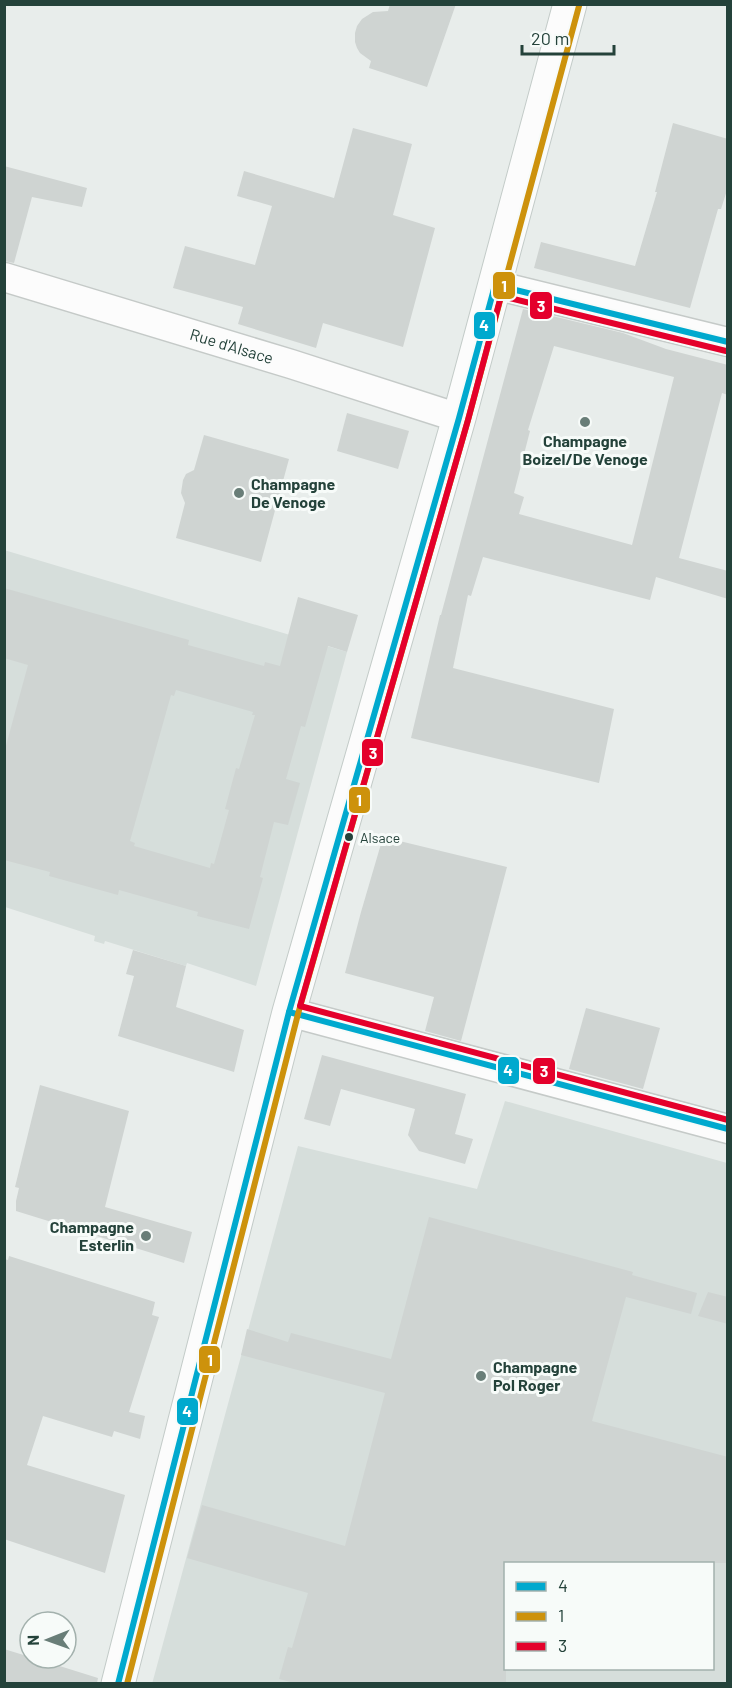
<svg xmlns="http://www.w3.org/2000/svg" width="732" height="1688" font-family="Barlow,sans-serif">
  <rect width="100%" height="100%" fill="#e8edeb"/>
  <g fill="#d6dedb" fill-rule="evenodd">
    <polygon points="4,550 347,652 256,986 187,963 186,966 105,941 104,944 94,941 95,936 5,907"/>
    <path d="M505,1101L727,1163V1683L152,1684L298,1146L477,1189ZM506,1564H712V1668H506Z"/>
  </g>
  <g fill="#cfd4d2" fill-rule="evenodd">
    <polygon points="390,4 456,4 427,87 369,68 371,61 360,53 357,48 355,42 355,33 357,26 362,19 373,12 388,11"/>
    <polygon points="673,123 728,139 728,187 721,209 718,209 690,308 534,268 541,242 635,266 657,192 655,192"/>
    <polygon points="353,128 412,144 393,215 435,228 403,347 323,323 316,348 238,324 243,307 173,288 185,246 255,265 272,206 237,196 244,171 334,198"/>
    <polygon points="4,166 87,188 82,207 32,197 14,263 4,261"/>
    <path d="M523,309L623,333L666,349L728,365V395L722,393L679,558L728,571V599L656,577L650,600L483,557L471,596L468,595L453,668L614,709L599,783L411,738L440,615H441ZM554,346L674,377L632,545L519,514L524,497L514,493L530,431L528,430Z"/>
    <polygon points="347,413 409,431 398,469 337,451"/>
    <polygon points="204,435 289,459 261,562 176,538 185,503 181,493 183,480 186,474 194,470"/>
    <path d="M4,588L189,640L188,645L264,666L265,662L280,666L298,597L358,615L347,652L328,646L305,727L301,726L286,779L300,783L288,825L274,822L260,877L263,878L249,929L197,916L198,912L119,890L118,895L49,876L50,872L4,860V753L28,665L4,658ZM176,690L253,712L252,715H255L239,769L236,768L225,809L229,810L214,864L211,863L210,868L134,846L135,843L130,841L171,695L174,696Z"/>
    <polygon points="383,837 507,867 461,1041 425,1031 434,997 345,973 361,912"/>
    <polygon points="133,950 186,966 176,1007 244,1030 234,1072 118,1036 134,976 126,974"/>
    <polygon points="586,1008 660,1028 643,1089 569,1069"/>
    <polygon points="322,1055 466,1094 455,1134 473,1139 465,1164 419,1151 408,1135 415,1109 341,1089 330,1126 304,1119"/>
    <polygon points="40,1085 129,1111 105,1207 192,1232 184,1263 16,1211 16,1201 19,1188 15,1187"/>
    <polygon points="429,1217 633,1272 632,1275 697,1293 691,1314 626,1297 592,1421 728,1457 728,1563 506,1563 506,1683 294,1683 279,1679 288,1647 292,1648 308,1593 187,1558 202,1505 345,1546 385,1393 241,1355 247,1329 288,1342 291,1333 391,1359"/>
    <polygon points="9,1256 155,1302 152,1315 159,1317 129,1412 145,1416 140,1439 114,1431 112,1437 43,1416 27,1465 125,1495 105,1573 4,1539 4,1259 8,1260"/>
    <polygon points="708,1292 728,1297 728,1324 698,1316"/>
    <polygon points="4,1649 30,1657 30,1658 34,1658 98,1678 97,1683 4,1683"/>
  </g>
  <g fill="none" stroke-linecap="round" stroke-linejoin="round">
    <defs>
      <g id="street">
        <path id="s1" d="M4,277L291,364L459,418"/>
        <polyline points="495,285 728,342"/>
        <polyline points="289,1012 728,1129"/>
      </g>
      <polyline id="secondary" points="118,1684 289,1012 459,418 570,4"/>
    </defs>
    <use href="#street" stroke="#c5cac8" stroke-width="31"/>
    <use href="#secondary" stroke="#c3cbc8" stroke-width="35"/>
    <use href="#street" stroke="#fcfcfc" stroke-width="28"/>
    <use href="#secondary" stroke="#fcfcfc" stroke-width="33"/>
    <defs>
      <g id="bus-1">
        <polyline points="289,1012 728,1129"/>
        <polyline points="118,1684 289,1012 459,418 495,285 728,342"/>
      </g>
      <polyline id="bus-2" points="127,1684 298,1014 468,420 579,6"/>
      <polyline id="bus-3" points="726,351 501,296 468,420 300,1006 728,1120"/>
    </defs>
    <use href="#bus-1" stroke="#f7fbf9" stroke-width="10"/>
    <use href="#bus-2" stroke="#f7fbf9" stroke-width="10"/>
    <use href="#bus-3" stroke="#f7fbf9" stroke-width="10"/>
    <use href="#bus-1" stroke="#00a9ce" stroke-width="6"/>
    <use href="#bus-2" stroke="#cd920c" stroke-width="6"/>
    <use href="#bus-3" stroke="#e4002b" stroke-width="6"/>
  </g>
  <g fill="#697e78" stroke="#f7fbf9" stroke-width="2">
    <circle cx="585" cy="422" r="6"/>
    <circle cx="239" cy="493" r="6"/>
    <circle cx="146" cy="1236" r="6"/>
    <circle cx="481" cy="1376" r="6"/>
  </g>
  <circle fill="#24423a" stroke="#f7fbf9" stroke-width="2" cx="349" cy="837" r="5"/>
  <g text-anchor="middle" stroke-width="6" stroke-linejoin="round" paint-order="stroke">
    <g font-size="14" fill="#24423a" stroke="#f7fbf9" text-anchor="start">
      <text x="360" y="843">Alsace</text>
    </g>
    <g font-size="16" fill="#24423a" stroke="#f7fbf9">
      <text dy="6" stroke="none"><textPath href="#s1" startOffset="238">Rue d'Alsace</textPath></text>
    </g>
    <g font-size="16" font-weight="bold" fill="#24423a" stroke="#f7fbf9" text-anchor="start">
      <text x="585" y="447" text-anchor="middle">Champagne<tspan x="585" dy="18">Boizel/De Venoge</tspan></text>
      <text x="251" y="490">Champagne<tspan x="251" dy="18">De Venoge</tspan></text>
      <text x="134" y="1233" text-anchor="end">Champagne<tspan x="134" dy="18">Esterlin</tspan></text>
      <text x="493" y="1373">Champagne<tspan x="493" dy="18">Pol Roger</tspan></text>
    </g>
  </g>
  <g stroke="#f7fbf9" stroke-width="2">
    <rect x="492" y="271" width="24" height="29" rx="6" fill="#cd920c"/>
    <rect x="529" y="291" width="24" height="29" rx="6" fill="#e4002b"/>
    <rect x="473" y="311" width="23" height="29" rx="6" fill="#00a9ce"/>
    <rect x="361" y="738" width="23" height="29" rx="6" fill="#e4002b"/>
    <rect x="348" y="786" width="23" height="28" rx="6" fill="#cd920c"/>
    <rect x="497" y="1056" width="23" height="29" rx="6" fill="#00a9ce"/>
    <rect x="532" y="1057" width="24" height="28" rx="6" fill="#e4002b"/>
    <rect x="198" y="1345" width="23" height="29" rx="6" fill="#cd920c"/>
    <rect x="176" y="1397" width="23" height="29" rx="6" fill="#00a9ce"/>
  </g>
  <g font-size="16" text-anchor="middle" font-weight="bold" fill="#fff">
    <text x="504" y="292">1</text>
    <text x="541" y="312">3</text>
    <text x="484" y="331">4</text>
    <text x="373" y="759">3</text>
    <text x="359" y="806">1</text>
    <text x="508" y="1076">4</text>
    <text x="544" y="1077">3</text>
    <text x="210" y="1366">1</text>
    <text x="187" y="1417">4</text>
  </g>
  <rect width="732" height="1688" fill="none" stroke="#24423a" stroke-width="12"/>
  <rect x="504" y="1562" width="210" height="108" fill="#f7fbf9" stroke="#a3b1ad" stroke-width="1.5"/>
  <rect x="516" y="1582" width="30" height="9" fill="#00a9ce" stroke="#a3b1ad" stroke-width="1.5"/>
  <text x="558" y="1592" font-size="18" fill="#24423a">4</text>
  <rect x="516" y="1612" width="30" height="9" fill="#cd920c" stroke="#a3b1ad" stroke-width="1.5"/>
  <text x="558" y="1622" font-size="18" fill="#24423a">1</text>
  <rect x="516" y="1642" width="30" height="9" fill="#e4002b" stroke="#a3b1ad" stroke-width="1.5"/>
  <text x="558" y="1652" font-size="18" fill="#24423a">3</text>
  <g transform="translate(48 1640) rotate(269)"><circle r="28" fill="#f7fbf9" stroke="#a3b1ad" stroke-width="1.5"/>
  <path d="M0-4.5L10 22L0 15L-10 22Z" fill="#697e78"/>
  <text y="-9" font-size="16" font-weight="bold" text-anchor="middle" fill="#24423a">N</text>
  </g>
  <path d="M522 45v9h92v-9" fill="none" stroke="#24423a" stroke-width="3"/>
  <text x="531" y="45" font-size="18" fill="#24423a" stroke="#f7fbf9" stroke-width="4.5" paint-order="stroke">20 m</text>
</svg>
